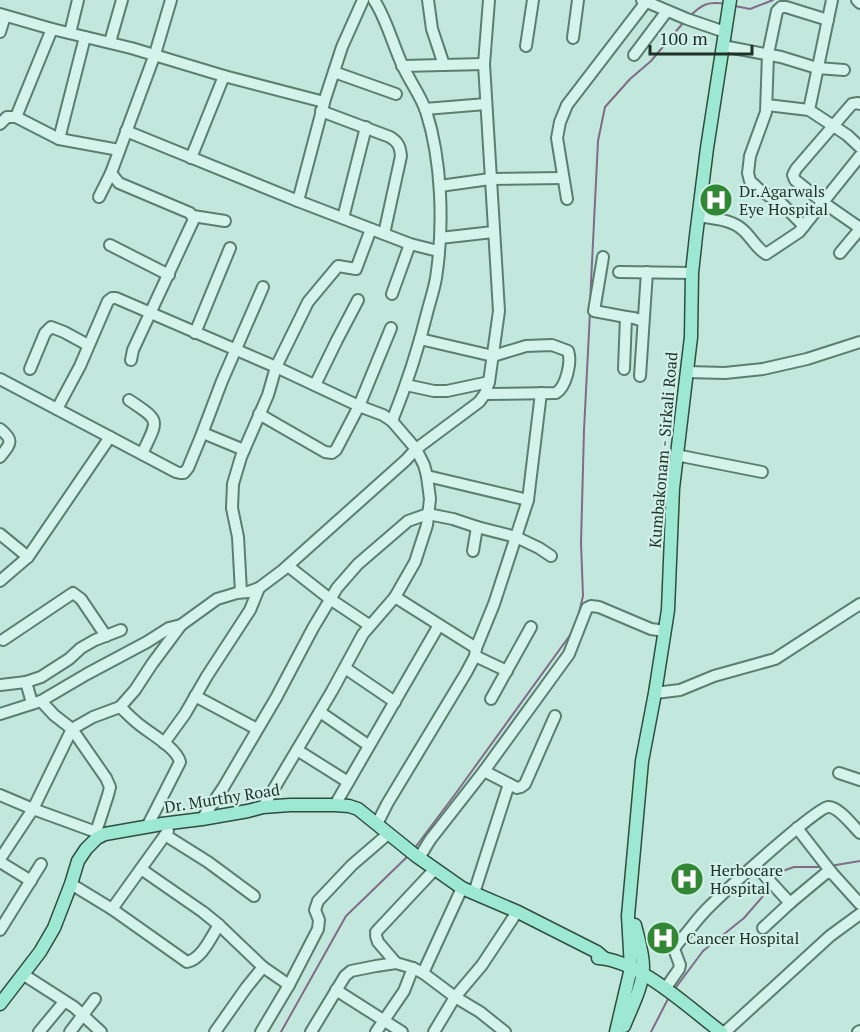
<svg xmlns="http://www.w3.org/2000/svg" width="860" height="1032" font-family="'PT Serif',serif">
  <rect width="100%" height="100%" fill="#c2e8dd"/>
  <g fill="none" stroke-linecap="round" stroke-linejoin="round">
    <g stroke="#816c88" stroke-width="2">
      <polyline points="735,6 750,9 773,0"/>
      <path d="M689,17C702,4 708,1 726,4"/>
      <polyline points="590,303 598,141 605,107 630,79 651,61 683,23"/>
      <polyline points="578,617 583,596 581,543 584,430 590,312"/>
      <polyline points="414,849 456,793 573,631"/>
      <polyline points="830,866 860,861"/>
      <polyline points="774,881 777,873 794,867 822,867"/>
      <polyline points="674,990 703,951 744,918 770,888"/>
      <polyline points="281,1032 346,916 408,856"/>
      <polyline points="651,1032 669,997"/>
    </g>
    <defs>
      <g id="minor">
        <path d="M374,0C386,18 392,42 401,62C408,79 420,94 426,111C442,161 444,226 436,278C434,290 430,301 427,313C418,350 406,386 392,421"/>
        <polyline points="428,0 432,29 444,65"/>
        <polyline points="642,0 687,19 725,32"/>
        <polyline points="857,0 860,3"/>
        <polyline points="0,14 52,29 131,48 224,76 324,102"/>
        <polyline points="0,32 5,16"/>
        <polyline points="70,33 78,0"/>
        <polyline points="573,38 578,0"/>
        <polyline points="110,42 122,0"/>
        <polyline points="526,46 533,0"/>
        <polyline points="723,46 781,57 817,68 844,70"/>
        <polyline points="634,55 667,11"/>
        <polyline points="402,66 484,64"/>
        <polyline points="334,72 396,94"/>
        <polyline points="860,104 858,103 852,104 796,169 793,175 795,180 824,203 860,228"/>
        <polyline points="767,105 809,110 847,135 860,147"/>
        <polyline points="425,109 486,104"/>
        <polyline points="809,110 832,0"/>
        <path d="M321,111L390,137C398,142 400,146 401,156L384,234"/>
        <polyline points="16,117 52,29"/>
        <polyline points="0,124 7,117 16,117 59,139 119,150"/>
        <polyline points="126,131 298,201 410,244 438,251"/>
        <polyline points="59,139 85,37"/>
        <polyline points="191,158 224,76"/>
        <polyline points="440,186 490,179 563,178"/>
        <polyline points="99,197 111,173"/>
        <polyline points="567,199 557,138 560,122 567,105 646,2"/>
        <polyline points="298,201 325,99 342,47 363,0"/>
        <polyline points="193,216 225,221"/>
        <path d="M698,216C714,219 731,219 743,230C752,238 756,248 766,254L799,232L860,156"/>
        <polyline points="343,218 366,127"/>
        <polyline points="804,226 782,204 761,191 750,181 748,173 750,156 766,112 768,54 777,11 781,7 786,7 828,20"/>
        <polyline points="440,238 493,232"/>
        <polyline points="110,245 169,275"/>
        <polyline points="840,253 860,229"/>
        <polyline points="603,257 594,311 626,317"/>
        <polyline points="619,272 692,273"/>
        <polyline points="392,294 410,244"/>
        <polyline points="195,333 230,248"/>
        <path d="M420,339L493,356L526,346L552,345L568,351C572,362 566,387 556,393L485,394"/>
        <polyline points="131,360 133,350 194,219 190,213 119,183 111,173 155,54 171,0"/>
        <polyline points="30,369 45,333 51,327 64,332 88,345"/>
        <polyline points="624,369 626,317 634,318 643,321"/>
        <polyline points="687,372 725,373 763,369 807,359 860,342"/>
        <polyline points="640,376 647,272"/>
        <polyline points="0,379 176,472 180,473 184,473 188,468 200,439 222,381 263,287"/>
        <polyline points="315,385 337,340 358,300"/>
        <polyline points="406,385 434,391 447,391 489,382"/>
        <path d="M129,400C162,422 158,419 142,454"/>
        <polyline points="57,409 80,366 108,301 112,298 116,298 276,367 359,406 383,415 392,421 416,449 424,465 427,476 430,499 427,525 415,562 395,597 363,634 332,691 263,807"/>
        <polyline points="259,414 325,452 332,453 336,450 359,406 391,328"/>
        <path d="M0,429C15,441 10,444 0,457"/>
        <polyline points="203,433 244,450"/>
        <polyline points="676,455 762,472"/>
        <polyline points="427,476 528,500"/>
        <polyline points="0,534 28,557"/>
        <polyline points="473,551 477,527"/>
        <polyline points="288,566 330,599 369,625"/>
        <polyline points="0,581 28,557 110,437"/>
        <polyline points="241,592 238,537 232,508 233,484 241,457 268,395 276,367 308,302 338,266 356,269 371,229"/>
        <polyline points="395,597 476,648"/>
        <polyline points="3,640 73,593 81,599 106,636"/>
        <polyline points="475,656 507,671"/>
        <polyline points="345,668 395,702"/>
        <polyline points="26,682 41,677 69,659 81,648 95,640 121,630"/>
        <polyline points="0,685 26,682 32,703"/>
        <polyline points="655,693 680,690 714,676 775,659 860,604"/>
        <polyline points="195,696 257,729"/>
        <polyline points="491,699 531,627"/>
        <polyline points="41,701 54,715 72,729 106,778 110,787 108,795 96,832"/>
        <path d="M120,707C125,711 129,716 134,720C146,732 176,746 180,762L147,827"/>
        <polyline points="320,712 368,745"/>
        <polyline points="0,714 41,701 87,674 147,642 169,628 181,625 217,599 237,593 248,592 259,588 283,570 406,460 416,449 479,402 485,394 489,382 499,311 484,64 489,0"/>
        <polyline points="164,743 185,714 207,676 250,610 259,588"/>
        <polyline points="297,750 348,782"/>
        <polyline points="484,771 517,788 521,787 525,784 555,716"/>
        <polyline points="839,773 860,780"/>
        <polyline points="0,795 33,809 96,832 97,838"/>
        <polyline points="335,805 439,625"/>
        <polyline points="202,819 223,788 276,698 313,628 337,588 358,564 408,521 428,514 453,519 477,527 516,537 539,548 551,556"/>
        <polyline points="377,824 387,804 466,673 475,656 476,648 494,604 528,500 541,393"/>
        <polyline points="797,828 832,873"/>
        <polyline points="165,835 208,862 254,896"/>
        <polyline points="419,858 430,840 484,771 569,654 587,608 591,606 599,607 651,629 665,631"/>
        <polyline points="0,859 33,809 72,729 93,717 120,707 135,690 152,664 181,625"/>
        <polyline points="0,862 31,881"/>
        <polyline points="755,865 790,903"/>
        <polyline points="141,869 203,912 219,925 263,967 289,985"/>
        <path d="M71,884L112,909L187,962C202,959 211,937 219,925"/>
        <polyline points="474,893 509,784"/>
        <polyline points="112,909 168,831"/>
        <polyline points="763,928 790,903 826,873 832,873 860,904"/>
        <polyline points="0,930 41,864"/>
        <polyline points="376,932 435,869"/>
        <polyline points="376,936 378,942 396,963"/>
        <polyline points="423,973 462,888"/>
        <polyline points="24,975 74,1007 101,1032"/>
        <path d="M665,989L679,969L680,965L674,949L678,943C689,931 699,916 711,905C725,891 816,808 828,807C838,806 853,826 860,833"/>
        <polyline points="336,990 402,1032"/>
        <polyline points="39,1032 64,1002"/>
        <polyline points="70,1032 95,999"/>
        <polyline points="215,1032 246,988 263,967"/>
        <polyline points="261,1032 289,985 318,929 319,920 315,910 318,901 352,865 388,834"/>
        <polyline points="311,1032 345,976 351,971 376,966 396,963 413,968 423,973 455,997 480,1012 505,1032"/>
        <polyline points="376,1032 404,991 413,968"/>
        <polyline points="434,1032 455,997 482,965 515,915"/>
        <polyline points="725,1032 830,936 860,914"/>
        <polyline points="858,1032 860,1031"/>
      </g>
      <g id="major">
        <path d="M598,958C639,960 689,1008 721,1032"/>
        <polyline points="0,1004 40,952 54,928 71,884 78,861 86,849 97,838 105,834 122,831 162,824 202,819 248,811 263,807 290,805 335,805 349,806 358,809 415,855 462,888 518,912 597,952 604,958"/>
        <path d="M624,1026C631,1008 643,987 643,967C643,953 638,938 635,925"/>
        <polyline points="616,1032 631,968 628,916 642,761 655,693 668,610 673,488 691,337 692,273 696,236 707,148 730,0"/>
      </g>
    </defs>
    <use href="#minor" stroke="#5b7f6f" stroke-width="14"/>
    <use href="#major" stroke="#2f4e3e" stroke-width="15"/>
    <use href="#minor" stroke="#d4f4eb" stroke-width="10"/>
    <use href="#major" stroke="#9de8d2" stroke-width="12"/>
  </g>
  <defs>
    <symbol id="hospital-disc" viewBox="-11 -11 22 22"><circle r="9.5" fill="#328734" stroke="#d0f0e8"/><path d="M-5-5h3v3.5h4V-5h3V5h-3V1.5h-4V5h-3Z" fill="#fff"/></symbol>
  </defs>
  <g fill-rule="evenodd">
    <use href="#hospital-disc" x="697" y="181" width="38" height="38"/>
    <use href="#hospital-disc" x="668" y="860" width="38" height="38"/>
    <use href="#hospital-disc" x="644" y="919" width="38" height="38"/>
  </g>
  <g text-anchor="middle" stroke-width="4.5" stroke-linejoin="round" paint-order="stroke">
    <g font-size="16" fill="#1e3127" stroke="#d0f0e8" text-anchor="start">
      <text x="739" y="197">Dr.Agarwals<tspan x="739" dy="18">Eye Hospital</tspan></text>
      <text x="710" y="876">Herbocare<tspan x="710" dy="18">Hospital</tspan></text>
      <text x="686" y="944">Cancer Hospital</text>
    </g>
    <g font-size="16" fill="#1e3127" stroke="#d0f0e8">
      <text transform="translate(663 450) rotate(-85)" y="6">Kumbakonam - Sirkali Road</text>
      <text transform="translate(222 798) rotate(-9)" y="6">Dr. Murthy Road</text>
    </g>
  </g>
  <path d="M650 45v9h102v-9" fill="none" stroke="#1e3127" stroke-width="3"/>
  <text x="659" y="45" font-size="18" fill="#1e3127" stroke="#d0f0e8" stroke-width="4.5" paint-order="stroke">100 m</text>
</svg>
